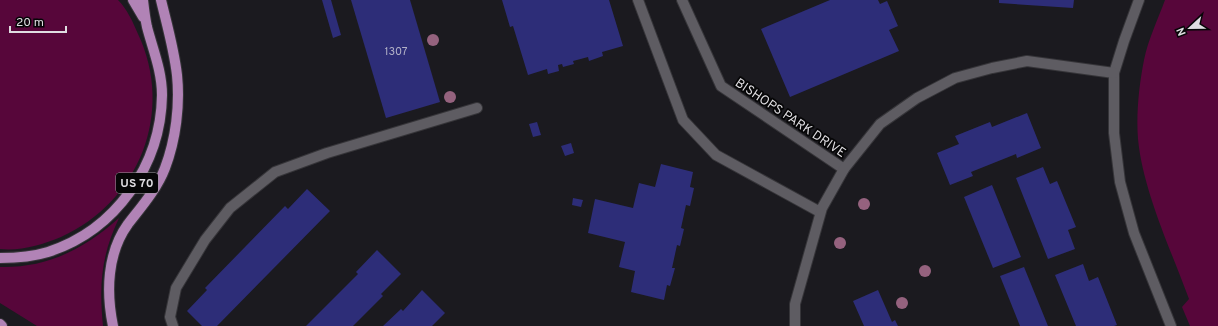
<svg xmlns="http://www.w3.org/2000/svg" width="1218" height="326" font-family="Overpass,sans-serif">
  <rect width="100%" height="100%" fill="#1b1a1f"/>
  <g fill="#57063a">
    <path d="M0,0H118C127,9 133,22 138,34C175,112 139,202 61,237C42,245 21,251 0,249Z"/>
    <path d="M1165,0H1218V326H1190L1182,307L1189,299C1171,250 1143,191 1138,139C1136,114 1139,85 1144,60C1148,40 1158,19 1165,0Z"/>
    <path d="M119,218C101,256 99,285 103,326H37L0,303V267C48,268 84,249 119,218Z"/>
  </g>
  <g fill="#2d2d78">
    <polygon points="322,0 331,0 341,35 333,38"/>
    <polygon points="351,0 410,0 440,102 386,118"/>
    <polygon points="502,0 609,0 623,46 602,52 603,56 589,61 588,57 573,61 574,64 563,67 562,64 558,65 559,71 548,74 547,69 528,75 513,26 510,27"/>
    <polygon points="830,0 878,0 880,4 887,1 898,26 889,30 899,51 790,97 761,29"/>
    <polygon points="999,0 1074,0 1073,8 999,3"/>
    <polygon points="1027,113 1041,148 1017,158 1016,154 971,172 973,176 950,185 937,153 959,144 955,136 990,122 992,127"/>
    <polygon points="537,122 541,135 533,137 529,124"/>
    <polygon points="571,143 574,153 565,156 561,146"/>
    <polygon points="661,164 693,172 690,187 694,188 690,206 686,205 681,228 684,229 680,246 677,245 672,268 675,268 670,286 667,285 664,300 631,292 635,271 619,267 625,242 588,233 595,199 633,208 639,183 655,187"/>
    <polygon points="1043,167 1050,184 1057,181 1076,227 1068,230 1075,249 1048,259 1016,178"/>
    <polygon points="992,185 1021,257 993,268 964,197"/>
    <polygon points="307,189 330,211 217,326 202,326 187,311 207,290 205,288 285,206 288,209"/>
    <polygon points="573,198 583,200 581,207 572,205"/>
    <polygon points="377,250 401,274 381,294 383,296 353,326 306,326 358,274 356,272"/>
    <polygon points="1083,264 1089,281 1098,277 1117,325 1114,326 1076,326 1055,275"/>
    <polygon points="1024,267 1048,326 1020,326 1000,276"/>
    <polygon points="422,290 445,313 432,326 383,326 401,309 403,311"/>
    <polygon points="878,290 892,322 895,320 898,326 864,326 853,301"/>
  </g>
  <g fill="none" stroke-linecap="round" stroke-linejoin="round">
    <defs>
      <g id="lane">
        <polyline points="638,0 683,120 716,155 820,212"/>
        <polyline points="173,326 170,317 176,288 205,240 230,208 275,172 327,153 477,108"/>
      </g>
      <g id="street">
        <polyline points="682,0 721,86 844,169"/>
        <polyline points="1139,0 1124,41 1114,73 1114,133 1120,182 1134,233 1171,326"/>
        <polyline points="795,326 795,304 822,208 844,169 880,124 917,98 955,78 992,68 1027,61 1114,73"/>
      </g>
      <g id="primary">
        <polyline points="133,0 143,17"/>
        <path d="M0,258C16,258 32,257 48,252C116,230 161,165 162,95C162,71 153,50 147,27C145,18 144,9 143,0"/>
        <polyline points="0,324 2,326"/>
        <path d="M113,326C106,292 107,253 128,224C142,206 157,189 165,168C176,139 180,105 177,75C174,49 167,25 161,0"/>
      </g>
    </defs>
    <use href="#lane" stroke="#363539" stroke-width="12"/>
    <use href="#street" stroke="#363539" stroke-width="12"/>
    <use href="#primary" stroke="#363539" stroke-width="12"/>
    <use href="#lane" stroke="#5e5c62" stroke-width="10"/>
    <use href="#street" stroke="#5e5c62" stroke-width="10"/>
    <use href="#primary" stroke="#b183b6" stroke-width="10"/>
  </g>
  <g fill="#95627e">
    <circle cx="433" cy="40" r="6"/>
    <circle cx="450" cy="97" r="6"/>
    <circle cx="864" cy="204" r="6"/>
    <circle cx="840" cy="243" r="6"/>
    <circle cx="925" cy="271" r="6"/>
    <circle cx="902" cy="303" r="6"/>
  </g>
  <g text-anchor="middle" stroke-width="3.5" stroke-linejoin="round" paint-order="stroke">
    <g font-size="11" fill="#b2b1c7">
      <text x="396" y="55">1307</text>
    </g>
    <rect fill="#060607" stroke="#9e9ca0" stroke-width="1" x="116" y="173" width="42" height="20" rx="3"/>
    <g font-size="12" font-weight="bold" fill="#dfdde1">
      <text x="137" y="187">US 70</text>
    </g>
    <g font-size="13" fill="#dfdde1" stroke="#060607">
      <text transform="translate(791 117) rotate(34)" y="5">BISHOPS PARK DRIVE</text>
    </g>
  </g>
  <g transform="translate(1190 28) rotate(248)" stroke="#060607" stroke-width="3" paint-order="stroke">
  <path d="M0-3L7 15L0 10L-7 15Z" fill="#dfdde1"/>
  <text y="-6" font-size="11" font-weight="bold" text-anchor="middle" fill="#dfdde1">N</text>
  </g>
  <path d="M10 26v6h56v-6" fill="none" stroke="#dfdde1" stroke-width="2"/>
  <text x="16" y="26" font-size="12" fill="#dfdde1" stroke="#060607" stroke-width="3" paint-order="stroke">20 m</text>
</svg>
